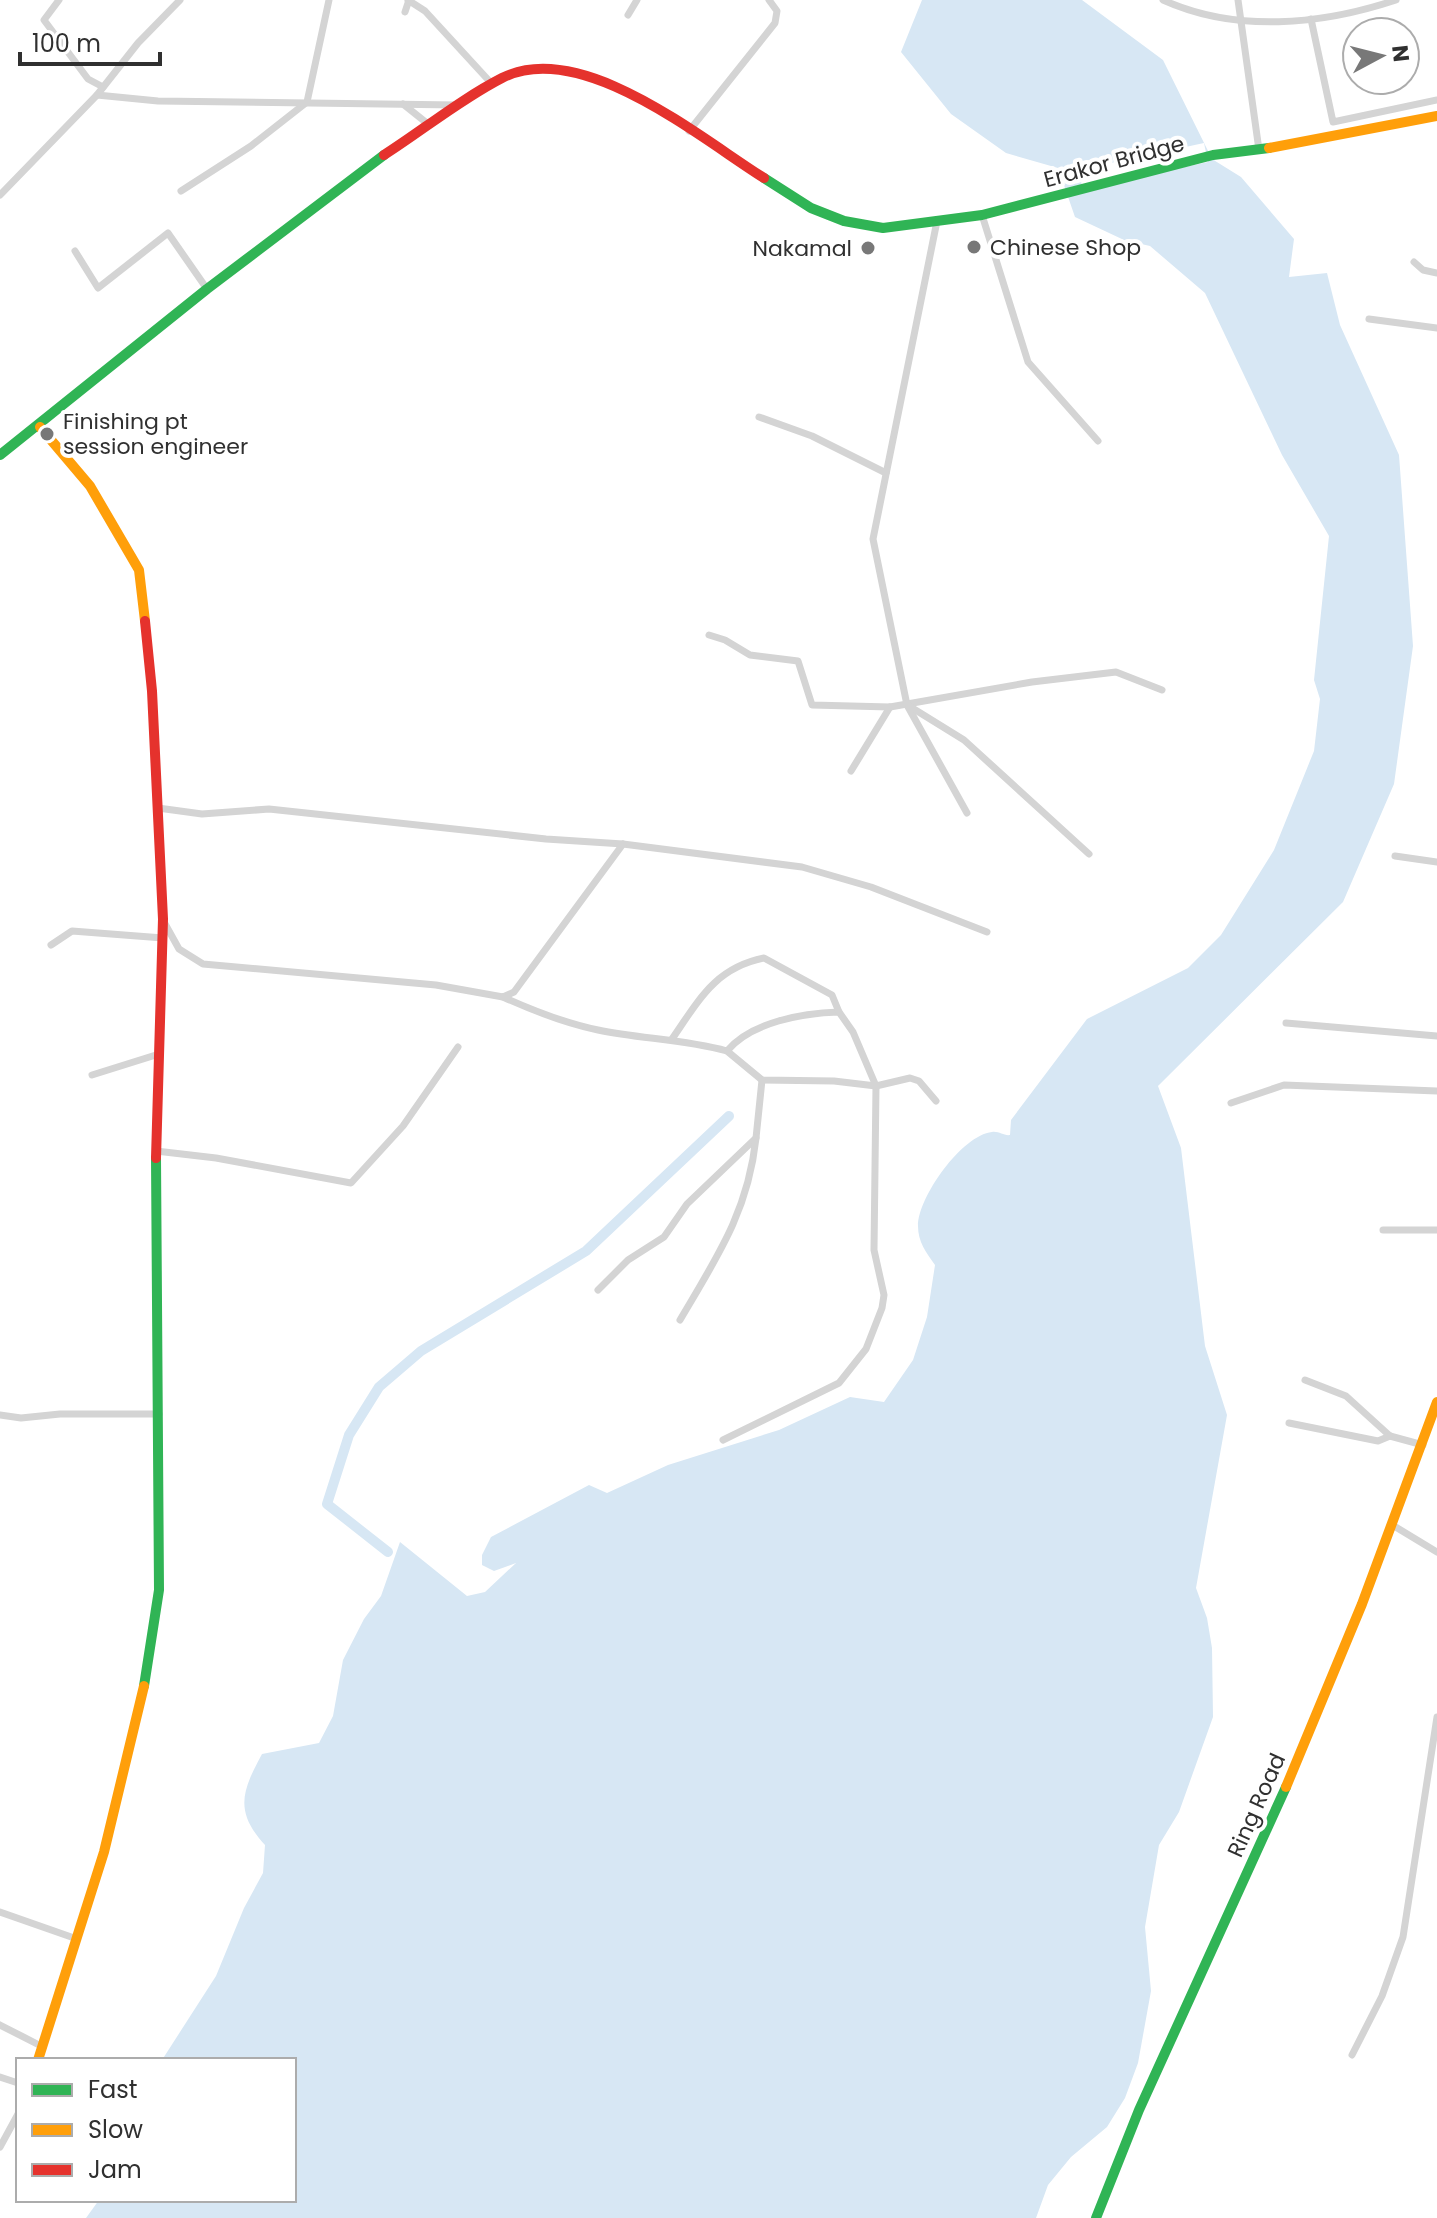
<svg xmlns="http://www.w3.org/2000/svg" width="1437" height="2218" font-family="Poppins,sans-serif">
  <rect width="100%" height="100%" fill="#fff"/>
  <path fill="#d7e7f4" d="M922,0H1082L1163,60L1212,159L1241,177L1294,239L1289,277L1327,273L1340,325L1399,455L1413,646L1394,784L1343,902L1158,1086L1181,1148L1205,1346L1227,1415L1196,1588L1207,1618L1212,1648L1213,1717L1179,1812L1159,1845L1145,1927L1151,1991L1138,2063L1125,2098L1107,2127L1071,2157L1048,2185L1036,2218H86L99,2200H294V2060H162L216,1976L244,1908L263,1873L265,1845C234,1811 242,1791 262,1754L319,1743L333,1716L343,1660L364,1619L381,1596L400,1542L467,1596L485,1592L516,1563L494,1571L482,1565V1555L491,1537L589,1485L607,1493L668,1465L779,1430L850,1397L884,1402L913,1360L927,1317L935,1265C926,1252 918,1242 918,1226C918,1197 962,1135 992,1132C999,1131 1004,1136 1010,1135L1011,1120L1087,1019L1188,968L1221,935L1274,850L1314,751L1320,699L1314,680L1329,536L1282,455L1205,293L1150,246L1124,240L1075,217L1058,168L1006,153L951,114L901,52Z"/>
  <polygon fill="#fff" points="1204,143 1208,162 1083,189 1078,170"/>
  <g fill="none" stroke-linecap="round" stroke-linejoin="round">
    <polyline stroke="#d7e7f4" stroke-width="10" points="388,1552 327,1504 349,1435 379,1387 421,1351 586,1251 729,1116"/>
    <g stroke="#d4d4d4" stroke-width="7">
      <polyline points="59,0 44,20 88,79 103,87"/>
      <polyline points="408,0 425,11 492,84"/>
      <path d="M1163,0C1236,33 1321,25 1396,0"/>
      <polyline points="1238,0 1259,150"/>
      <polyline points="405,12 409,0"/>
      <polyline points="628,15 637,0"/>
      <polyline points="1311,19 1333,122 1437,100"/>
      <polyline points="97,95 138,43 180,0"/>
      <polyline points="403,104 428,124"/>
      <polyline points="689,131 775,23 777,11 769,0"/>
      <polyline points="181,191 251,146 307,102 329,0"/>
      <polyline points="0,195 97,95 158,101 457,105"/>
      <polyline points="982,215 1028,362 1098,441"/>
      <polyline points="937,221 873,539 907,705 967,813"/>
      <polyline points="75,251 98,288 168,233 207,289"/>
      <polyline points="1414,262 1423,270 1437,273"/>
      <polyline points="1369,319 1437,328"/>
      <polyline points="759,417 812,436 886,473"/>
      <polyline points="709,635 725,640 750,655 798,661 812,705 890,707 1032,682 1116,672 1162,690"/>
      <polyline points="909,706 964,740 1089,854"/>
      <polyline points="851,771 890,707"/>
      <polyline points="158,808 202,814 269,809 546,839 623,844 802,867 871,887 987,932"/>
      <polyline points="1395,856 1437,862"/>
      <polyline points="164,922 179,949 203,964 436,985 503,997 514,992 623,844"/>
      <polyline points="51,945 72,931 163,938"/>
      <path d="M503,997C534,1011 564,1023 598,1030C641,1039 684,1039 727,1051C751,1022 803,1013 839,1012L853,1032L876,1086L874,1250L884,1295L882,1308L866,1349L839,1383L723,1440"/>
      <polyline points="1286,1023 1437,1036"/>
      <path d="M672,1039C699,1000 715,968 764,958L832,995L839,1012"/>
      <polyline points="727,1051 762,1080 834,1081 876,1086 910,1078 919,1081 936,1101"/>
      <polyline points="92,1075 159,1054"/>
      <polyline points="1231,1103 1284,1085 1437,1091"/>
      <polyline points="156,1151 216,1158 351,1183 403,1126 458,1047"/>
      <polyline points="1383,1230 1437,1230"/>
      <polyline points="598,1290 628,1260 664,1237 687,1204 756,1138 762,1080"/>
      <path d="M680,1320C717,1257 748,1212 756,1138"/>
      <polyline points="1305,1380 1346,1396 1390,1436 1423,1445"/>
      <polyline points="0,1415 21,1418 60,1414 159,1414"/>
      <polyline points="1289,1423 1378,1441 1390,1436"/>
      <polyline points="1394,1526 1437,1552"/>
      <polyline points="0,1912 77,1939"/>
      <polyline points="0,2025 43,2047"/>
      <polyline points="1352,2055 1382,1996 1403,1937 1437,1717"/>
      <polyline points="0,2077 18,2083"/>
      <polyline points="0,2147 18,2114"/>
    </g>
    <g stroke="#30b455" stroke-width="10">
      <polyline points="764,178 811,208 844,221 883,228 982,215 1213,155 1269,148"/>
      <polyline points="0,455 207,289 384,155"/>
      <polyline points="144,1686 159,1590 156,1158"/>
      <polyline points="1096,2218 1139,2110 1286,1787"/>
    </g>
    <g stroke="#ff9f0a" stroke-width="10">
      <polyline points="1269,148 1437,116"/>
      <polyline points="40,427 90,486 139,570 145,621"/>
      <polyline points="1286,1787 1362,1604 1437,1402"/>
      <polyline points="38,2060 104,1852 144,1686"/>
    </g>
    <g stroke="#e5322d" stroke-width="10">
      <path d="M384,155C423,130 461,99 502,78C581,38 700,138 764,178"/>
      <polyline points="145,621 152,691 163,919 156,1158"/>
    </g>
  </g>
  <g fill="#787878" stroke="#fff" stroke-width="3">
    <circle cx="974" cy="247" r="8"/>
    <circle cx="868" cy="248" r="8"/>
    <circle cx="47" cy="434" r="8"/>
  </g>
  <g text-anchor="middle" stroke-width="8" stroke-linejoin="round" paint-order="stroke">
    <g font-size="22" fill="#303030" stroke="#fff">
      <text transform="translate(1114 161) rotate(-15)" y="8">Erakor Bridge</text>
      <text transform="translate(1256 1805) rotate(-66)" y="8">Ring Road</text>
    </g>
    <g font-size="22" fill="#303030" stroke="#fff" text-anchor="start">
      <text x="990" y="255">Chinese Shop</text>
      <text x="852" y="256" text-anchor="end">Nakamal</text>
      <text x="63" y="429">Finishing pt<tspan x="63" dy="25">session engineer</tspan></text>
    </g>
  </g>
  <rect x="16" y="2058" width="280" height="144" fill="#ffffff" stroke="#acacac" stroke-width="2"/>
  <rect x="32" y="2084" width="40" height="12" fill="#30b455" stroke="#acacac" stroke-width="2"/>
  <text x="88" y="2098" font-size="24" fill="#303030">Fast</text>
  <rect x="32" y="2124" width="40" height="12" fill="#ff9f0a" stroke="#acacac" stroke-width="2"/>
  <text x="88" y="2138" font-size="24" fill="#303030">Slow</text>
  <rect x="32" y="2164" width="40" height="12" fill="#e5322d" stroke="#acacac" stroke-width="2"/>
  <text x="88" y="2178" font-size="24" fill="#303030">Jam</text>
  <g transform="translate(1381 56) rotate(83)"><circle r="38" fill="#ffffff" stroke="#acacac" stroke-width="2"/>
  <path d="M0-6L14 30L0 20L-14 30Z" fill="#787878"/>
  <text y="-12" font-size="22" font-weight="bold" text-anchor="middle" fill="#303030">N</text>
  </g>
  <path d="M20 52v12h140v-12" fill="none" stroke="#303030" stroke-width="4"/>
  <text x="32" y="52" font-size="24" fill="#303030" stroke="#ffffff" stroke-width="6" paint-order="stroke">100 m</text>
</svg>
